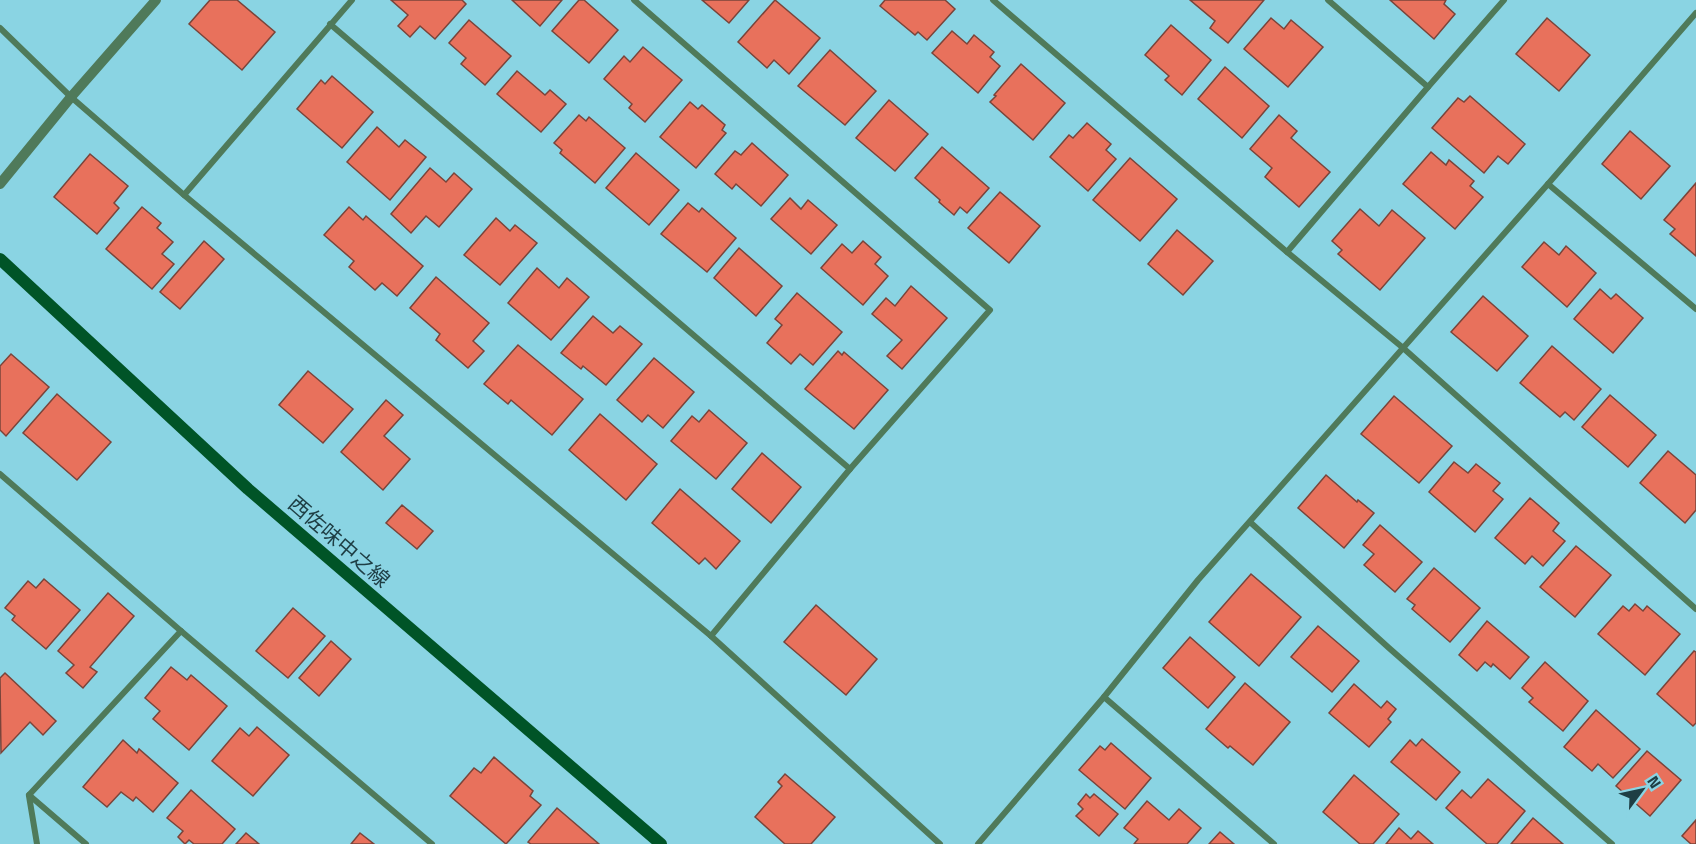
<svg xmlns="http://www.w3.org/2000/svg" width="1696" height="844" font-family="'Titillium Web','Noto Sans JP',sans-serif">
  <rect width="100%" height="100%" fill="#8ad4e3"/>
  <g fill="#e8715c" stroke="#7a443a" stroke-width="1.5">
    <polygon points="210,0 237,0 275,32 242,70 189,24"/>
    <polygon points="391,0 462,0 466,4 435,39 420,26 410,37 398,26 408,15"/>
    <polygon points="512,0 562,0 540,26"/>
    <polygon points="579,0 584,0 618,30 589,63 552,31"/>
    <polygon points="702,0 749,0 729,23"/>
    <polygon points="775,0 820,38 789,74 774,60 767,68 738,42"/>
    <polygon points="885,0 945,0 955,9 927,40 918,32 915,35 880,6"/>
    <polygon points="1190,0 1264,0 1228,43 1210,28 1215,21"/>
    <polygon points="1390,0 1446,0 1444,4 1455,14 1434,39"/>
    <polygon points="1271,18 1284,29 1291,20 1323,47 1288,87 1244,49"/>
    <polygon points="1547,18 1590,55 1559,91 1516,54"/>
    <polygon points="469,20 511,56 485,85 461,64 466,58 449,43"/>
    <polygon points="1171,25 1211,60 1182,95 1165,80 1169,76 1145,55"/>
    <polygon points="952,31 967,44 974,35 994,52 990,57 1000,66 978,93 932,53"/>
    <polygon points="643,47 682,80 645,122 629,108 632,104 604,79 624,56 630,62"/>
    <polygon points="830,50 876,91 845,125 798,86"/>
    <polygon points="1021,64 1065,103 1033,140 990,102 996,96 994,95"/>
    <polygon points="1225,67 1269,106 1242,138 1198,99"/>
    <polygon points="517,71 545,95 550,90 566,104 541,132 497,94"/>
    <polygon points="332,76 373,112 342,148 297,109 321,80 325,84"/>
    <polygon points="1470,96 1525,144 1508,164 1498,156 1484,173 1432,128 1458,98 1464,102"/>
    <polygon points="889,100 928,134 895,171 856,138"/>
    <polygon points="690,102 698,109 702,105 725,125 722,130 726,133 696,168 660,137"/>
    <polygon points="579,115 586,121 589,117 625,148 595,183 560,153 562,150 554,143"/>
    <polygon points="1279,115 1297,131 1291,138 1330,172 1299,207 1265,177 1272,168 1250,149"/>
    <polygon points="1087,123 1111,144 1106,150 1116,159 1088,191 1050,157 1069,135 1073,138"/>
    <polygon points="377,127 399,147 405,140 426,157 390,200 347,162"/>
    <polygon points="1630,131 1670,166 1641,199 1602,164"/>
    <polygon points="752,143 788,175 761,206 736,184 732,189 715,174 735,151 741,155"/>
    <polygon points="942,147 989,188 967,213 960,207 954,215 939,202 940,200 915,178"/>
    <polygon points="1431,152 1446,165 1449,160 1474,181 1470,186 1483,197 1455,229 1403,184"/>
    <polygon points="636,153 679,190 649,225 606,188"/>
    <polygon points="90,154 128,186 114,203 119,208 97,234 54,197"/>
    <polygon points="1130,158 1177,199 1140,241 1093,200"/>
    <polygon points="430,168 446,182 454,173 472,189 439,227 426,216 411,233 391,214"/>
    <polygon points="1696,183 1696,256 1670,234 1675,229 1664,220"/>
    <polygon points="1000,192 1040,226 1009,263 968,228"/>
    <polygon points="790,198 801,209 808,200 837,225 811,254 771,219"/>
    <polygon points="688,203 699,212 702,208 736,238 707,272 661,234"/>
    <polygon points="142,207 161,223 157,228 173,242 162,254 174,264 152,289 106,249"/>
    <polygon points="349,207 363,220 366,216 423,266 397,296 382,283 375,290 349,267 354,261 324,235"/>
    <polygon points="1360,209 1379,226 1392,210 1425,238 1380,290 1338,254 1342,250 1332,241"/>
    <polygon points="496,218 510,231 515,225 537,243 500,285 464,255"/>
    <polygon points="1177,230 1213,261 1183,295 1148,264"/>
    <polygon points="204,241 224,259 180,309 160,292"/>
    <polygon points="863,241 881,257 875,264 888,276 863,305 821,268 842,244 852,253"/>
    <polygon points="1544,242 1559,255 1566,246 1596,273 1567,307 1522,267"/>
    <polygon points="739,248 782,286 756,316 714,278"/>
    <polygon points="537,268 559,288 567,278 589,297 551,340 508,303"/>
    <polygon points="436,277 489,323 473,341 484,351 468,368 436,340 440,334 410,308"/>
    <polygon points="911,286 947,318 902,369 887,356 902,340 872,314 886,298 895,306"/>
    <polygon points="1600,289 1611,299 1616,294 1643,318 1613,353 1574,319"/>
    <polygon points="797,293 842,332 813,365 800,354 791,364 767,343 782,325 775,319"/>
    <polygon points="1483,296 1528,336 1497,371 1451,332"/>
    <polygon points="593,316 613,333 620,326 642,344 606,385 583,366 581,369 561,353"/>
    <polygon points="518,345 583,399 552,435 511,400 508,404 484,384"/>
    <polygon points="1552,346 1601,389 1574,420 1565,412 1560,417 1520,383"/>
    <polygon points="838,351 842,355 844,352 888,390 854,429 805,389"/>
    <polygon points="11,354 49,387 6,436 0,430 0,366"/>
    <polygon points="654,358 694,392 663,428 648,415 642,422 617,400"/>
    <polygon points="308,371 353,409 323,443 279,405"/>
    <polygon points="57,394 111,442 77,480 23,433"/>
    <polygon points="1610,395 1656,435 1628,467 1582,427"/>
    <polygon points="1394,396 1452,446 1419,483 1361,434"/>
    <polygon points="386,400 403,415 384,436 410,459 383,490 341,452"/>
    <polygon points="709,410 747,443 716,479 671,441 692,416 699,422"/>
    <polygon points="600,414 657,464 626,500 569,450"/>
    <polygon points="1668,451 1696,475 1696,510 1685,523 1640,483"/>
    <polygon points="762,453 801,487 771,523 732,489"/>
    <polygon points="1454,462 1468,473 1476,464 1500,483 1493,491 1503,499 1475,532 1429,492"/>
    <polygon points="1326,475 1357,502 1358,500 1374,513 1344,548 1298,508"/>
    <polygon points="680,489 740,541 716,569 705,558 699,564 652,523"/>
    <polygon points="1530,498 1559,523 1553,531 1565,541 1543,566 1532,556 1525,564 1495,538"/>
    <polygon points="402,505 433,531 417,549 386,523"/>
    <polygon points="1380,525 1422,562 1395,592 1364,565 1374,554 1363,545"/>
    <polygon points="1576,546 1611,575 1575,617 1540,587"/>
    <polygon points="1434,568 1480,608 1450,642 1412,609 1415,605 1407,599"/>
    <polygon points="1251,574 1301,617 1259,666 1209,622"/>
    <polygon points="44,579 80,610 46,649 12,620 15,616 5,608 28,581 36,588"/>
    <polygon points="108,593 134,616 90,667 97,672 83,688 66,673 74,665 58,651"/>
    <polygon points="1635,604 1643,611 1647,606 1680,634 1645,675 1598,634 1623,606 1629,611"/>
    <polygon points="816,605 877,659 846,695 784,642"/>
    <polygon points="293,608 325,636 288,678 256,651"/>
    <polygon points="1487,621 1529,657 1510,679 1493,664 1491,667 1485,662 1477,671 1459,655"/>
    <polygon points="1318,626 1359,661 1332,692 1291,657"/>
    <polygon points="1190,637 1235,677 1208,708 1163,668"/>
    <polygon points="331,641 351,659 319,696 299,678"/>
    <polygon points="1694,651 1696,652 1696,723 1693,726 1657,694"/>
    <polygon points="1545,662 1588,701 1563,731 1529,702 1533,698 1522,688"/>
    <polygon points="171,667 187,680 191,675 227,706 189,750 153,719 160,711 145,698"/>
    <polygon points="5,673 56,721 43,735 30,722 1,753 0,678"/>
    <polygon points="1245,683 1290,722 1253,765 1230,746 1228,748 1206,729"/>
    <polygon points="1354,684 1381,708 1387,701 1396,709 1388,719 1391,722 1369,747 1329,713"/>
    <polygon points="1596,710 1640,749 1613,778 1598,764 1592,771 1564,747"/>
    <polygon points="257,727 289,755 253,796 212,761 240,728 249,736"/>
    <polygon points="1422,739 1460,772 1436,800 1391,762 1410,740 1416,746"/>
    <polygon points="123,740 137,753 139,749 178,783 153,812 136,797 133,801 121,792 107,807 83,787"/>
    <polygon points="1111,743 1151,778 1125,809 1079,770 1100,746 1105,750"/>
    <polygon points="1647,751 1681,780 1650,816 1616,786"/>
    <polygon points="494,757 533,791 530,796 541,805 506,844 450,796 474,768 481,773"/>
    <polygon points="785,774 835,817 811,844 785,844 755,817 782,786 778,782"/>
    <polygon points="1354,775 1399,814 1373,844 1360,844 1323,812"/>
    <polygon points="1488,779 1525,811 1497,844 1487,844 1446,808 1462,790 1471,798"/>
    <polygon points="191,790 235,829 222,844 194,844 189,840 185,844 178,837 183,831 167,818"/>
    <polygon points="1086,794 1090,798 1094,794 1118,814 1099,836 1076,816 1083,809 1078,804"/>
    <polygon points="1147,801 1169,820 1179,809 1201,828 1187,844 1134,844 1138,839 1124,828"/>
    <polygon points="557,808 599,844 531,844 528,842"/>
    <polygon points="1533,818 1563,844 1511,844"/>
    <polygon points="1696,820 1696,844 1691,844 1682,836"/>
    <polygon points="1399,828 1411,839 1418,831 1433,844 1386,844"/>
    <polygon points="1220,832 1234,844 1209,844"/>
    <polygon points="246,833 259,844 236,844"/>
    <polygon points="360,833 374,844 351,844"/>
  </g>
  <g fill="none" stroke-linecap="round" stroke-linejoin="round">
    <g stroke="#4f7a5a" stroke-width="6">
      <polyline points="634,0 990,310 850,469 711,636"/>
      <polyline points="993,0 1287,252 1402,347 1696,609"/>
      <polyline points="1328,0 1428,87"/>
      <polyline points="330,24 850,469"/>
      <polyline points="0,28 71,97 184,195 711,636 940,844"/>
      <polyline points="1548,184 1696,309"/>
      <polyline points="184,195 352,0"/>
      <polyline points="1287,252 1428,87 1504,0"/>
      <polyline points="0,474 181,631 432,844"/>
      <polyline points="1250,522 1389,648 1612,844"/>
      <polyline points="1104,697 1274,844"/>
      <polyline points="29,795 181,631"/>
      <polyline points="29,795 86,844"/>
      <polyline points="29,796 37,844"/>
      <polyline points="978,844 1104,697 1198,580 1548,184 1696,13"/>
    </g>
    <polyline stroke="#4f7a5a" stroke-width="10" points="0,184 71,97 156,0"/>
    <polyline stroke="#005427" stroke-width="12" points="0,259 248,489 661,844"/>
  </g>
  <g text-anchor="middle" stroke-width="4.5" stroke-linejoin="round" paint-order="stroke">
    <g font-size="21" fill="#1e3e44" stroke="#8ad4e3">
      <text transform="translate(339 542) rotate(41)" y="7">西佐味中之線</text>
    </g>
  </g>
  <g transform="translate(1642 790) rotate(57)" stroke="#8ad4e3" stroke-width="4.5" paint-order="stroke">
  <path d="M0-4.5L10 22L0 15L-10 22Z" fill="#1e3e44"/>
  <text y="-9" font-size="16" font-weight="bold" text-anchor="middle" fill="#1e3e44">N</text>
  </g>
</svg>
